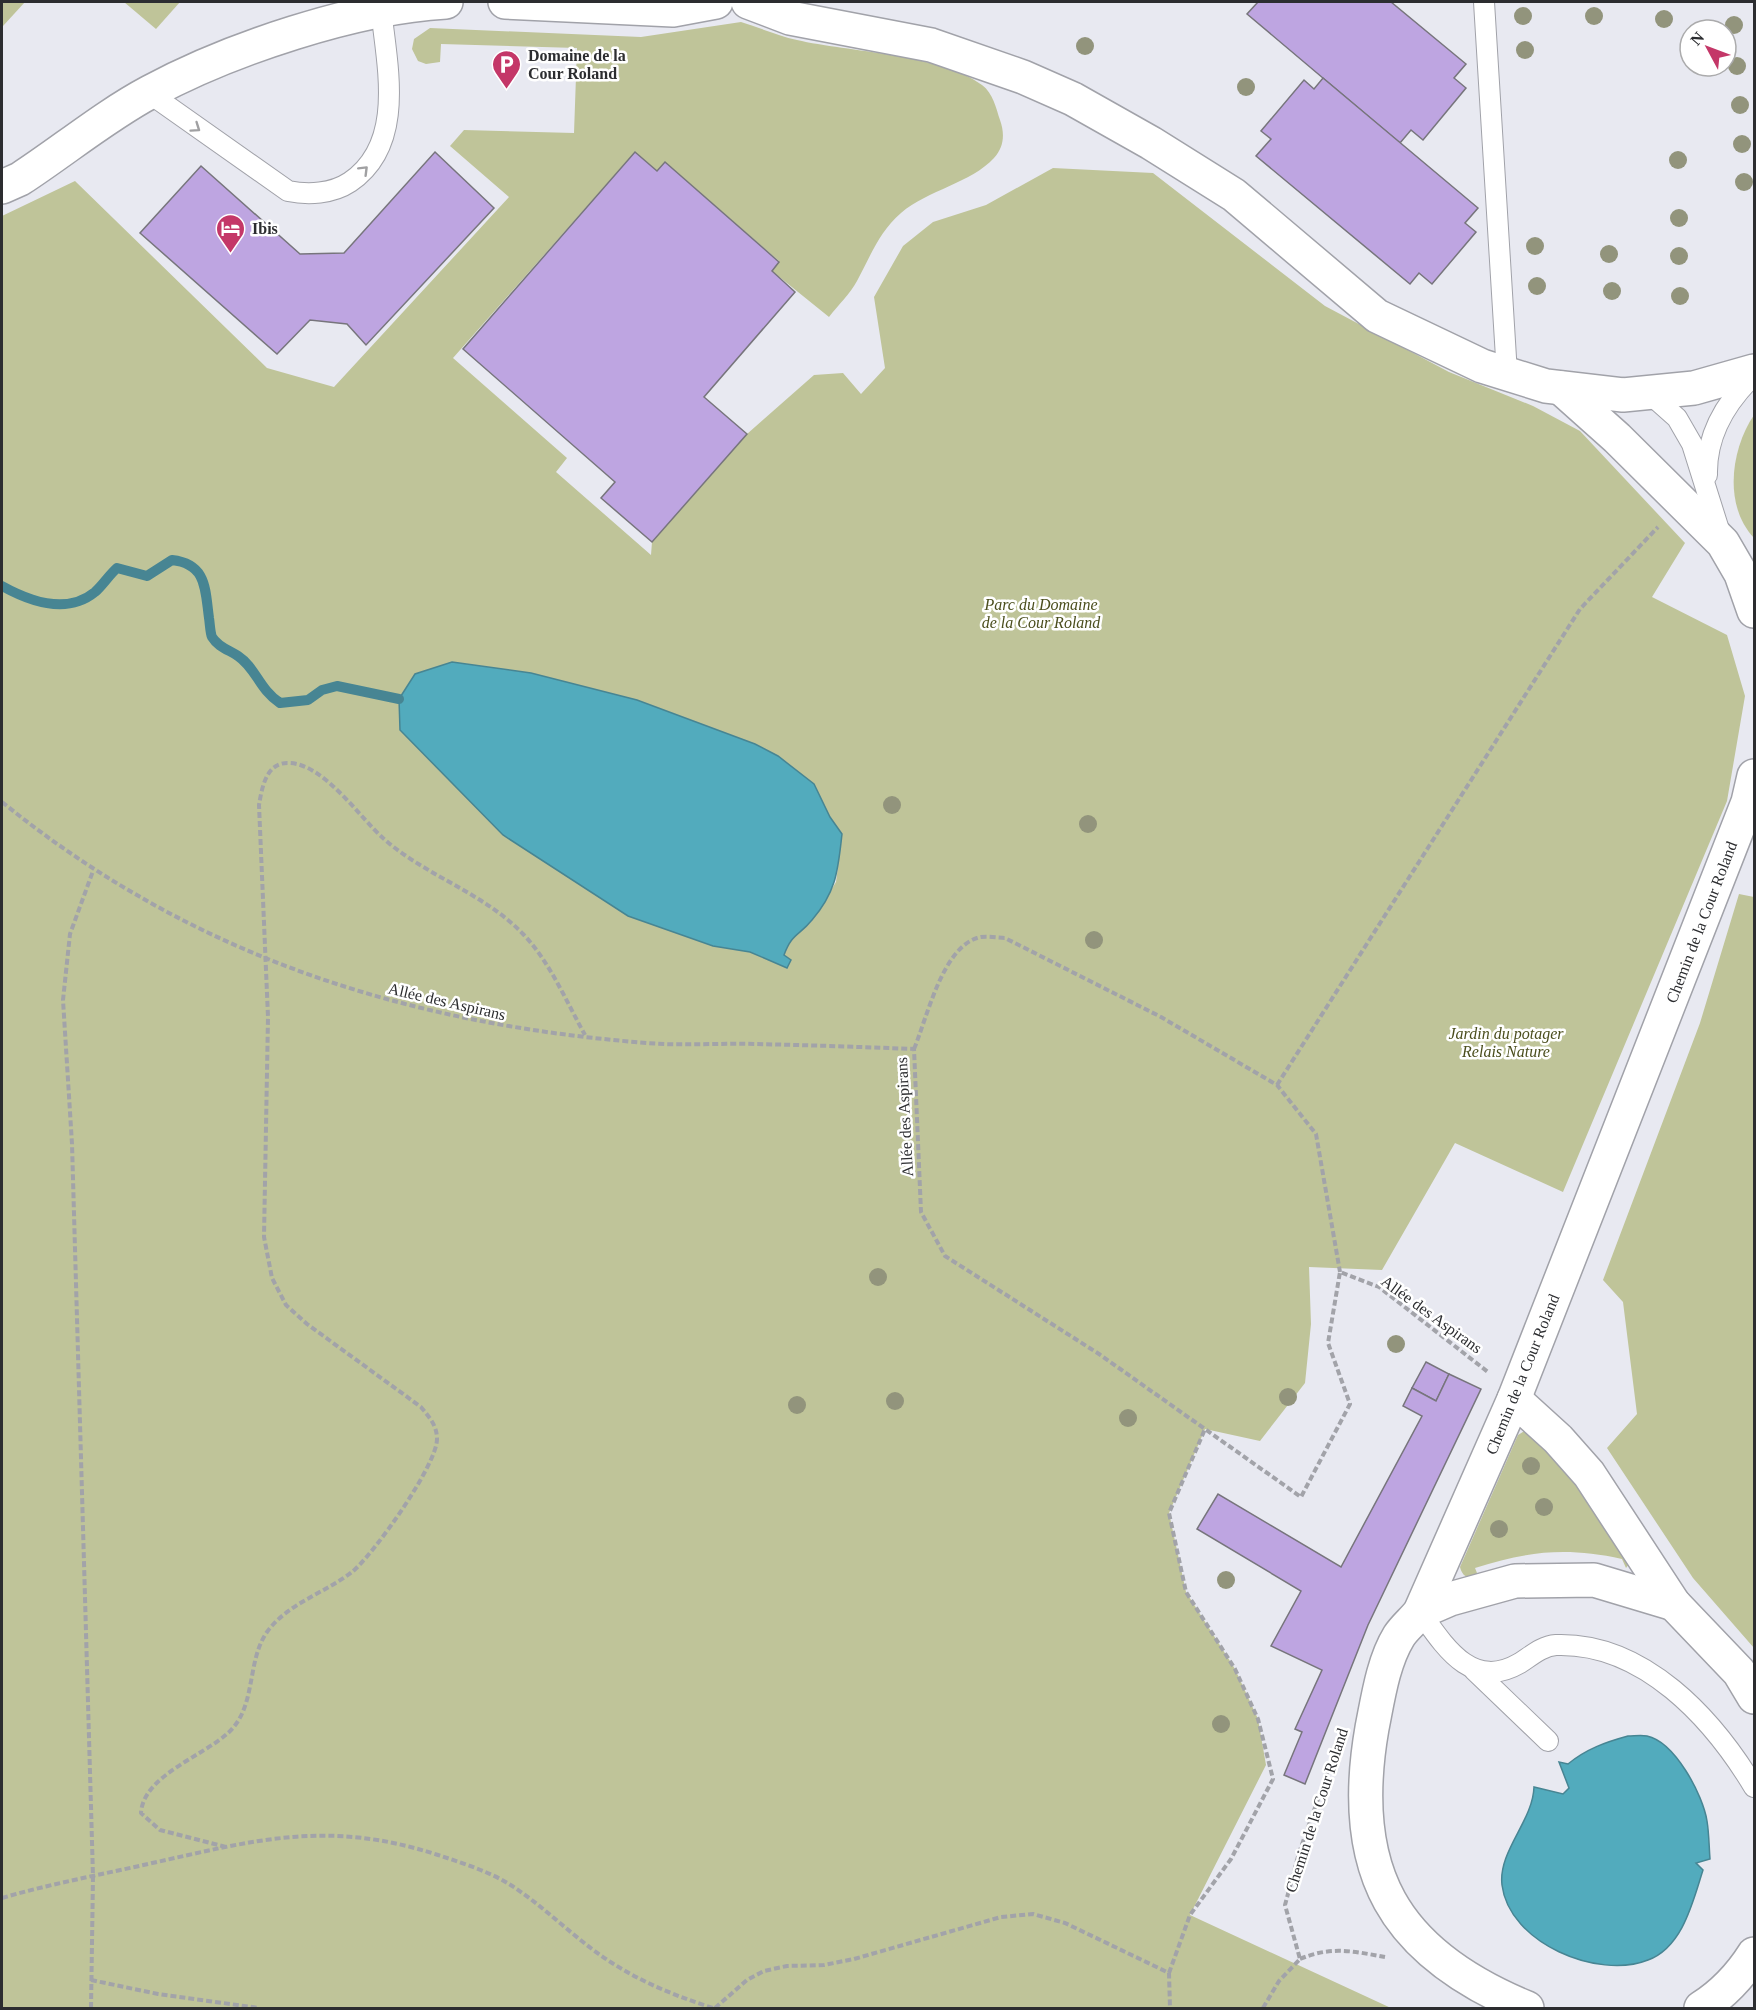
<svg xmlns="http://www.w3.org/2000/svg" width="1756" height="2010" font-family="Georgia,serif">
  <rect width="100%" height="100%" fill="#e8e9f1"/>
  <g fill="#bfc499" fill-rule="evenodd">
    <polygon points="2,2 25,2 3,26 2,25"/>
    <polygon points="124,2 180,2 156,29"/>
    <path d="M741,22C760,28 779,36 797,40C848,52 941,54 982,85C993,93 996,108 1000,120C1005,134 1004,147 994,158C971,183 928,190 901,213C879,232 870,257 857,281C850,294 838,305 829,317L772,271L779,261L665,162L657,171L635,152L453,358L567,458L556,472L651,555L652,542L747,434L814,375L843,373L861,394L885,368L874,297L903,246L933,222L986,205L1053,168L1153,173L1325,306L1449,372L1533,406L1580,431L1685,543L1652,597L1727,635L1745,696L1727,801L1563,1192L1455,1143L1382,1270L1309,1267L1311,1324L1305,1383L1260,1441L1205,1429L1169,1513L1186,1592L1235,1669L1258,1719L1266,1765L1190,1915L1391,2008H2V216L75,181L267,368L334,387L509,197L450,146L464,130L574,133L577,48L441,44L440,62L426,64L418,61L412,49L414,39L430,28L641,37ZM453,662L531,673L637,700L755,744L778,756L814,784L830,817L842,834L836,882L811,922L790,939L784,955L787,968L750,952L713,946L415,674Z"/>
    <path d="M1754,415V538C1723,505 1731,449 1754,415Z"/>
    <polygon points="1739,894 1754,897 1754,1648 1693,1578 1607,1448 1637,1414 1623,1302 1603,1280 1700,1023"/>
    <path d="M1526,1430L1571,1468L1629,1564L1626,1568L1622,1559C1567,1547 1528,1551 1475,1568L1479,1578C1468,1578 1463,1578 1460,1567L1518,1435Z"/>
  </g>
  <g fill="#52abbd" stroke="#478593" stroke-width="1.5">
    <path d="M452,662L531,673L637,700L755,744L778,756L814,784L830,817L842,834C838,869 837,891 812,920C799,936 792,933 784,955L791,960L787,968L750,952L713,946L628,916L503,835L400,730L399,699L415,674Z"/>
    <path d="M1628,1736C1634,1736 1641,1735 1647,1736C1675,1742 1703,1795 1707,1821C1709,1833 1709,1846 1710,1859L1696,1863L1703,1870C1693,1901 1683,1947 1648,1960C1598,1980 1509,1943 1502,1885C1498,1851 1533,1821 1534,1787L1563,1794L1569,1788L1559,1762L1568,1764C1586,1749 1606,1742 1628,1736Z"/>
  </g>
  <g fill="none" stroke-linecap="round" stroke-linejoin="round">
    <path stroke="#478593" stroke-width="10" d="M2,586C29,601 67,615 95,592C103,585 109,575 117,568L147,576L172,560C207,564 205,589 209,618C210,624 210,632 212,637C218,647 229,650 238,656C256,668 259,689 280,703L308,700L322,690L337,686L399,699"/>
  </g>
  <g fill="#bea5e1" stroke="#77757c" stroke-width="1.5">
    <polygon points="1258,2 1391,2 1466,64 1454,78 1466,88 1423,140 1411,130 1400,143 1247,14"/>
    <polygon points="1323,78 1478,208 1465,223 1476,232 1432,284 1419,273 1410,284 1256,156 1271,139 1261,131 1304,80 1314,89"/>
    <polygon points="435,152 494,208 366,345 347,324 310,320 277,354 140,233 201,166 300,254 344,253"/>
    <polygon points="635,152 657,171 665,162 779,262 772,271 795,292 704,397 747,434 652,542 601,498 615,482 463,349"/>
    <polygon points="1426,1362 1449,1374 1436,1401 1412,1388"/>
    <polygon points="1449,1374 1481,1389 1368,1625 1305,1784 1284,1775 1302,1732 1295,1729 1322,1670 1271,1646 1301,1591 1197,1529 1218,1494 1341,1567 1422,1416 1403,1406 1412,1388 1436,1401"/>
  </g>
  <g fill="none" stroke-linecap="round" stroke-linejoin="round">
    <defs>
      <g id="service">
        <polyline points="1484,2 1507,374"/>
        <path d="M149,93L288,191C308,195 332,194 350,182C406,144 387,66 381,9"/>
        <polyline points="1650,394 1677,418 1692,444 1720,533"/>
        <path d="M1707,475C1706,435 1725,403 1754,375"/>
        <path d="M1420,1612C1445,1647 1472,1691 1520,1663C1531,1656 1542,1646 1556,1645C1644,1642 1713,1719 1754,1787"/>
        <polyline points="1474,1670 1548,1741"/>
      </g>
      <g id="minor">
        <polyline points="505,2 673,10 716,2"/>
        <polyline points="748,2 790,18 931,45 1023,77 1073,99 1151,143 1234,195 1377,316 1482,366 1546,386 1623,395 1694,388 1754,371"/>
        <path d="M2,187L20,179C63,151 105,116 150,92C230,49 355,7 446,2"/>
        <polyline points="1561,388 1617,438 1723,543 1741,574 1754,611"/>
        <polyline points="1514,1399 1558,1439 1589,1474 1674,1604 1739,1672 1754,1697"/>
        <polyline points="1420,1612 1450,1599 1515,1581 1594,1580 1674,1604"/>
        <path d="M1527,2008C1393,1953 1347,1871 1372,1728C1378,1698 1383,1662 1399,1636C1404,1628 1414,1620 1420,1612L1514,1399L1748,802L1754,776"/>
        <path d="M1701,2008C1723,1994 1740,1976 1754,1954"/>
      </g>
    </defs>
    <use href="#service" stroke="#a1a2a9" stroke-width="22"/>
    <use href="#minor" stroke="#a1a2a9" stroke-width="36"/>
    <g stroke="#a2a3a9" stroke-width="4" stroke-dasharray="6 3" stroke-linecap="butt">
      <path d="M2,802C192,956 405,1024 647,1043C682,1046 718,1043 754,1044C807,1045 861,1047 914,1049L921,1212L945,1256L1099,1354L1301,1497L1350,1404L1328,1343L1340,1272L1379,1287L1488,1372"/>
      <path d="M914,1049C927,1018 942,949 977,938C985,935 997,938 1005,938L1161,1017L1277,1085L1316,1134L1340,1272"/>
      <polyline points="1277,1085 1580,609 1658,527"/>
      <path d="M226,1847L160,1830L141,1813C143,1776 203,1756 228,1733C257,1707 246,1662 267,1632C288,1603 325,1593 352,1572C374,1554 437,1465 437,1439C437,1425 429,1417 421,1407L307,1324L286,1305L272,1278L264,1237L268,1017L259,805C262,788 266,761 290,763C325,765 360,818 384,839C426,876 484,893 523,934C550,962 566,1001 585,1035"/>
      <path d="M2,1898C50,1884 99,1875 148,1864C256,1840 328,1819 438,1855C462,1863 488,1871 509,1884C538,1902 564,1928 592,1949C629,1977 669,1994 713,2008"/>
      <path d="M1300,1959C1331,1946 1352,1951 1385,1957"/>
      <polyline points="1169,1973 1190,1915 1231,1859 1273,1779 1258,1719 1235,1669 1186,1592 1169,1513 1205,1429"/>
      <polyline points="91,1980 158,1994 259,2008"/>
      <polyline points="91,2008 93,1877 72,1144 63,1000 70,934 93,871"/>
      <polyline points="715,2008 747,1980 764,1971 787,1966 824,1965 854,1959 1001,1917 1033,1914 1065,1923 1169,1973 1170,2008"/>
      <polyline points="1263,2008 1279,1981 1300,1959 1285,1905 1299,1853 1330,1765"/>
    </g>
    <use href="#service" stroke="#fff" stroke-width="20"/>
    <use href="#minor" stroke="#fff" stroke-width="33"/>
  </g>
  <g fill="#92947c">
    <circle cx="1523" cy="16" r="9"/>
    <circle cx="1594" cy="16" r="9"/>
    <circle cx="1664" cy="19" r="9"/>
    <circle cx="1734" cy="25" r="9"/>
    <circle cx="1085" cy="46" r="9"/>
    <circle cx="1525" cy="50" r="9"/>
    <circle cx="1737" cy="66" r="9"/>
    <circle cx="1246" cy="87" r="9"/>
    <circle cx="1740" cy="105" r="9"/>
    <circle cx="1742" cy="144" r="9"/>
    <circle cx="1678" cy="160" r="9"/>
    <circle cx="1744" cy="182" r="9"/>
    <circle cx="1679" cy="218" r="9"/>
    <circle cx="1535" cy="246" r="9"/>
    <circle cx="1609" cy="254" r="9"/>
    <circle cx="1679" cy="256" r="9"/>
    <circle cx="1537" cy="286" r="9"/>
    <circle cx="1612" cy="291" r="9"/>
    <circle cx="1680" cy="296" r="9"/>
    <circle cx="892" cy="805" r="9"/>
    <circle cx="1088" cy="824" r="9"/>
    <circle cx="1094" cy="940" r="9"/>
    <circle cx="878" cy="1277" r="9"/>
    <circle cx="1396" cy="1344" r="9"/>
    <circle cx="1288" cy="1397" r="9"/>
    <circle cx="895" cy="1401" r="9"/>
    <circle cx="797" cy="1405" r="9"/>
    <circle cx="1128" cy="1418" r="9"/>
    <circle cx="1531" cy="1466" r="9"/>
    <circle cx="1544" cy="1507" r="9"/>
    <circle cx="1499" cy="1529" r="9"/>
    <circle cx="1226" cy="1580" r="9"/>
    <circle cx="1221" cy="1724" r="9"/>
  </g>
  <defs><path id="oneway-chevron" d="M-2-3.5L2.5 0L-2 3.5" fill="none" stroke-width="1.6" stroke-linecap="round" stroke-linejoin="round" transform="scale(1.5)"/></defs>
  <g stroke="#a0a0a2">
    <use href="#oneway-chevron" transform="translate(196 128) rotate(35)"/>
    <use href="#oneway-chevron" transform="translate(364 170) rotate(-45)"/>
  </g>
  <defs>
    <symbol id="parking-pin" viewBox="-11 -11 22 30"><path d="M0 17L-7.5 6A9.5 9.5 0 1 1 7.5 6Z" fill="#c43768" stroke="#fff"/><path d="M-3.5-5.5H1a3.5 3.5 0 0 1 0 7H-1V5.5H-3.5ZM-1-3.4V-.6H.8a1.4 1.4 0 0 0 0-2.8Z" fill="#fff"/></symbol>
    <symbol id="hotel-pin" viewBox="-11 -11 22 30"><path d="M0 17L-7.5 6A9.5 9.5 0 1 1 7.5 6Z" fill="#c43768" stroke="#fff"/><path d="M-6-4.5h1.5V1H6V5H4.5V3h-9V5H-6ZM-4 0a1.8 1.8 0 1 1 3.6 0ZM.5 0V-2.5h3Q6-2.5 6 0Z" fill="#fff"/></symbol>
  </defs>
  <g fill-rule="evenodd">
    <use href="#parking-pin" x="490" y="48" width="33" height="45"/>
    <use href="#hotel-pin" x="214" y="212" width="33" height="45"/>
  </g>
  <g text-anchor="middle" stroke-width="5" stroke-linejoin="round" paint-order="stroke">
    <g font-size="16" font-weight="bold" fill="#2c2d30" stroke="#fff" text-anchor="start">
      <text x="528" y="61">Domaine de la<tspan x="528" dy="18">Cour Roland</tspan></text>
      <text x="252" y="234">Ibis</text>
    </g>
    <g font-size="16" font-style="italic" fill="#4b4e1d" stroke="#fff">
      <text x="1041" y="610">Parc du Domaine<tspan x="1041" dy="18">de la Cour Roland</tspan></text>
      <text x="1506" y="1039">Jardin du potager<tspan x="1506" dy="18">Relais Nature</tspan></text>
    </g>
    <g font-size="16" fill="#2c2d30" stroke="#fff">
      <text transform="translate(1701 922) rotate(-69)" y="6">Chemin de la Cour Roland</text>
      <text transform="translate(447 1001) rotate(13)" y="6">Allée des Aspirans</text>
      <text transform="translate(904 1117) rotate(-93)" y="6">Allée des Aspirans</text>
      <text transform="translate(1432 1314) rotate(36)" y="6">Allée des Aspirans</text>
      <text transform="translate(1522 1374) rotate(-68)" y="6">Chemin de la Cour Roland</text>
      <text transform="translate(1316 1810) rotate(-72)" y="6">Chemin de la Cour Roland</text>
    </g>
  </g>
  <rect width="1756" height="2010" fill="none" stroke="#2c2d30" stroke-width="6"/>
  <g transform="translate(1708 48) rotate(311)"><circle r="28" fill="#ffffff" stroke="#ababac" stroke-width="1.5"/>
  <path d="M0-4.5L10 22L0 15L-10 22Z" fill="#c43768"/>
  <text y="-9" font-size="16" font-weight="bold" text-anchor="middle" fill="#2c2d30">N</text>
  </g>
</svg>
